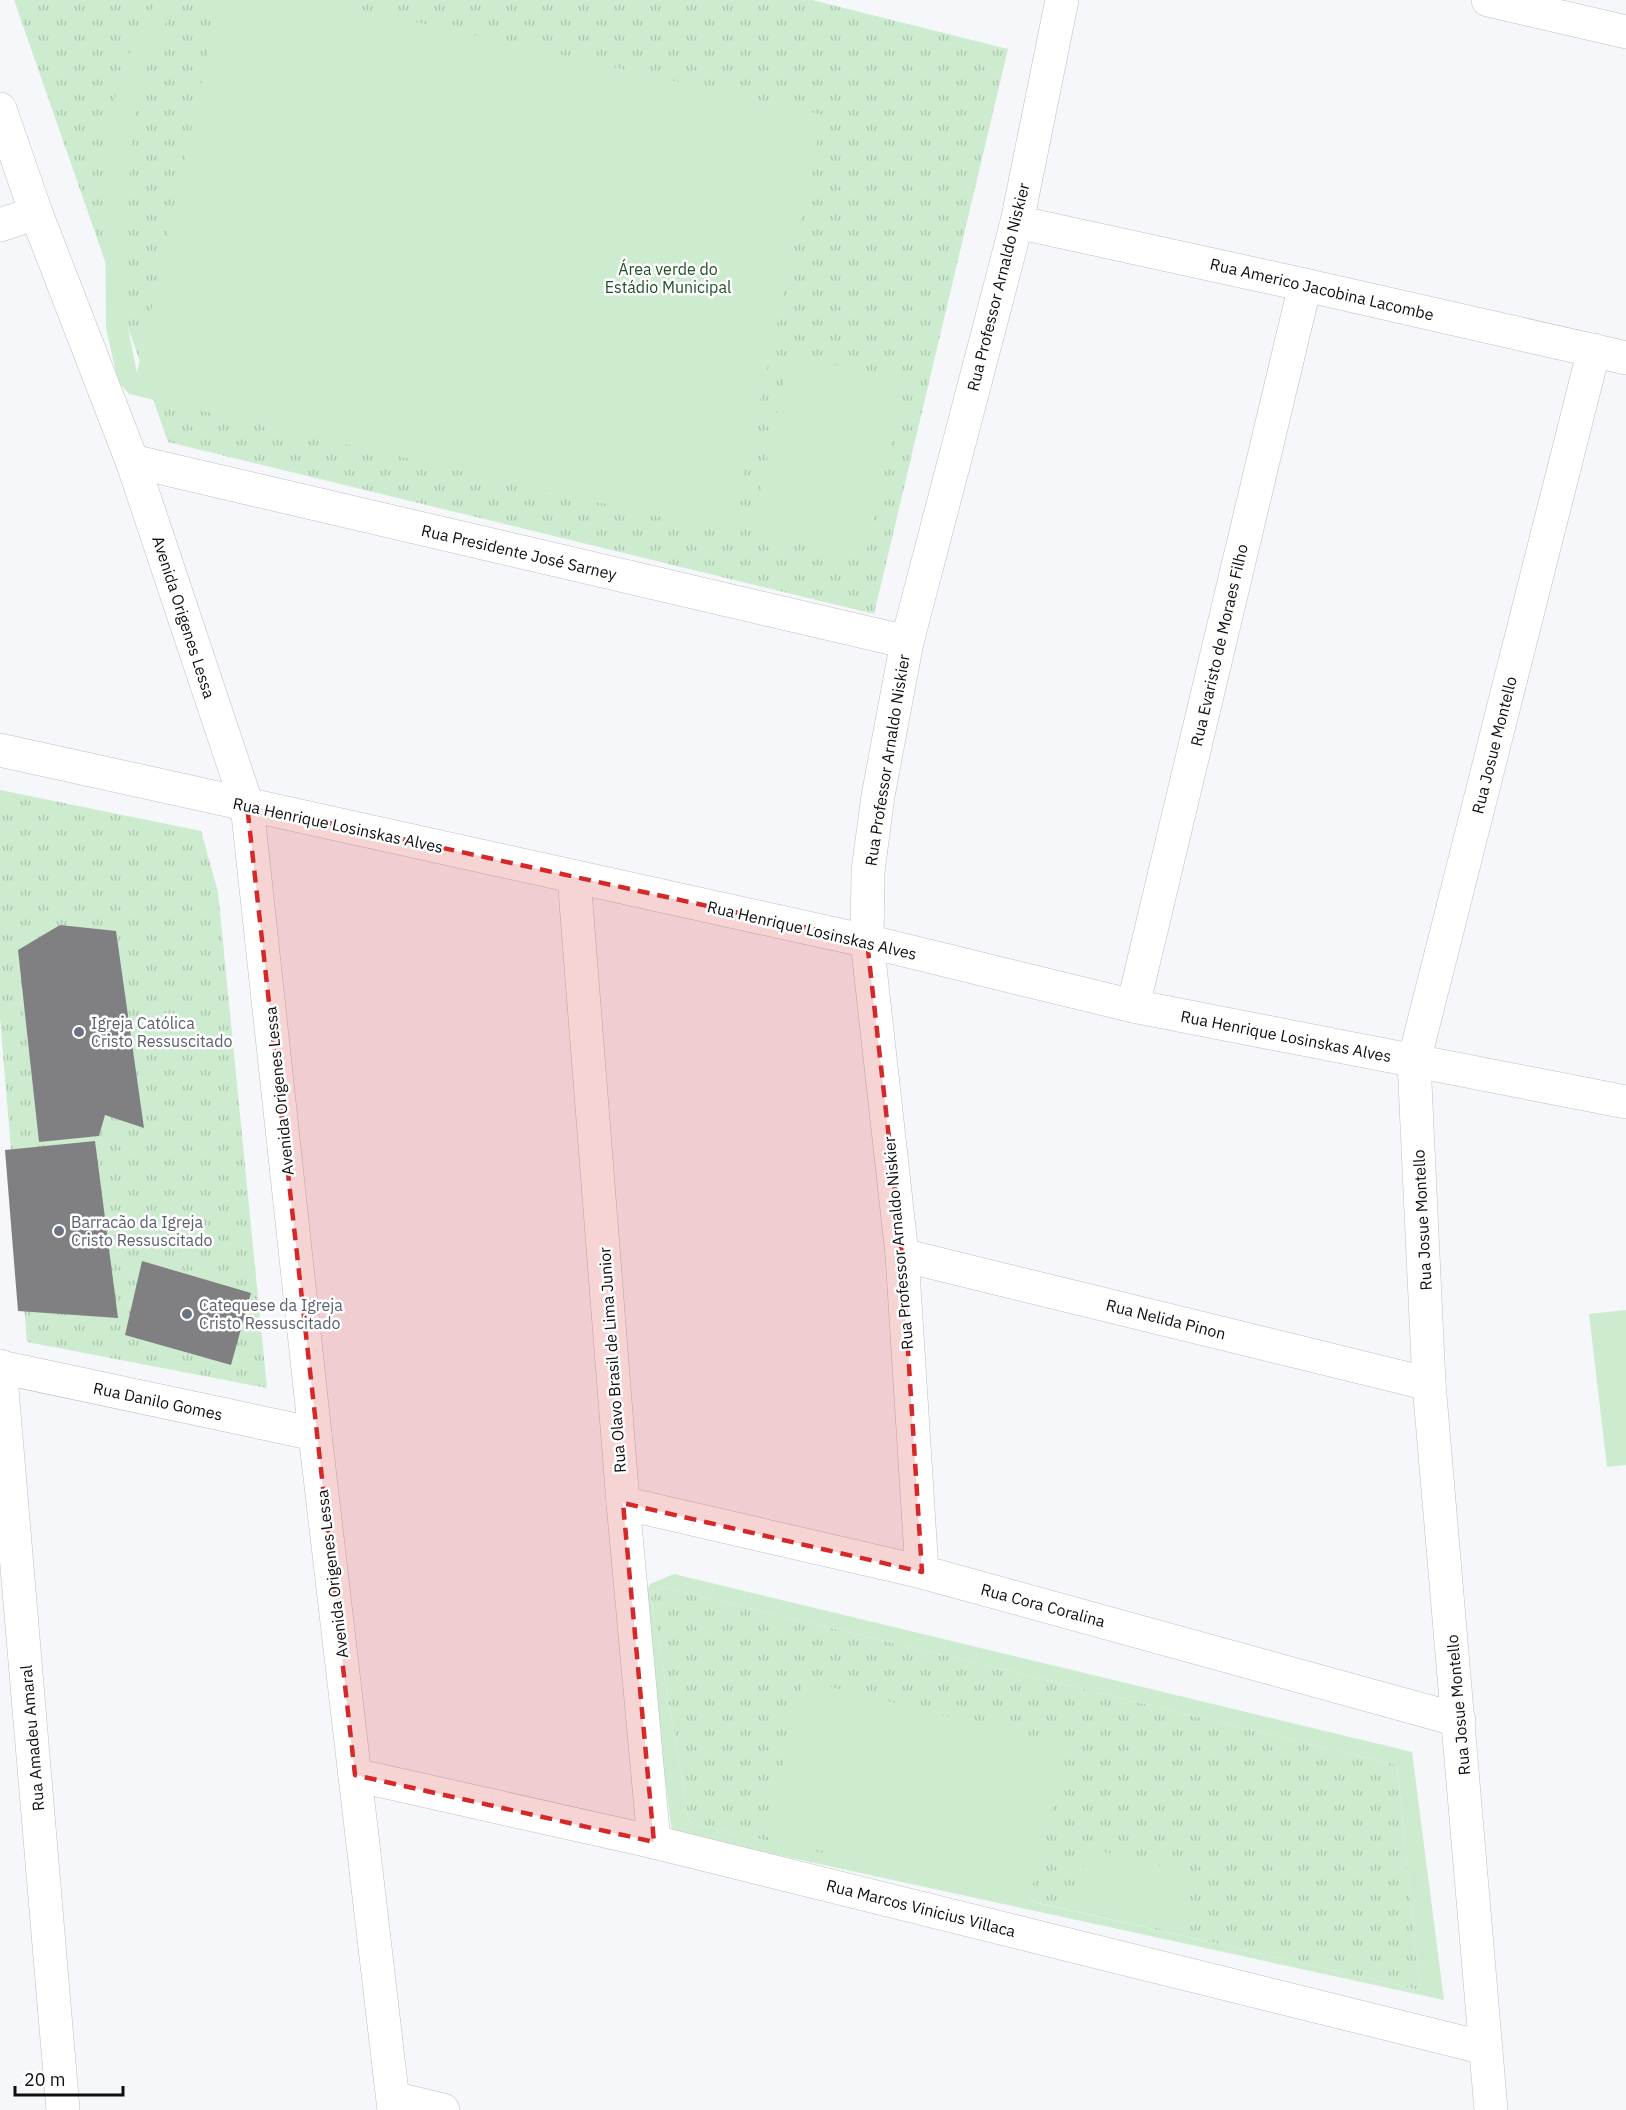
<svg xmlns="http://www.w3.org/2000/svg" width="1626" height="2110" font-family="'IBM Plex Sans',sans-serif">
  <defs>
    <pattern id="grass-tufts" width="24" height="20" patternUnits="userSpaceOnUse" patternTransform="scale(1.5)"><rect width="24" height="20" fill="#cdeccf"/><path d="M3 7l-1-3M5 7V3M7 7l1-3M15 17l-1-3M17 17v-4M19 17l1-3" fill="none" stroke="#afc9b1"/></pattern>
  </defs>
  <rect width="100%" height="100%" fill="#f5f7fa"/>
  <g fill="url(#grass-tufts)">
    <polygon points="14,0 812,0 1008,49 874,614 168,442"/>
    <polygon points="0,790 201,831 218,892 267,1388 27,1342 0,1018"/>
    <polygon points="662,1587 1397,1765 1420,1990 689,1823 651,1597 654,1591"/>
  </g>
  <g fill="#cdeccf" fill-rule="evenodd">
    <polygon points="158,0 184,0 164,25 146,68 131,134 125,313 137,373 220,0 320,0 823,115 731,533 129,394 118,381 106,328 105,196 110,116 125,63 149,13"/>
    <polygon points="790,355 905,381 865,558 751,532"/>
    <polygon points="1626,1310 1626,1465 1607,1467 1589,1314"/>
    <path d="M674,1574L1412,1752L1444,2000L672,1832L642,1598L650,1584ZM662,1587L1397,1765L1420,1990L1029,1901L1067,1747L804,1680L765,1836L932,1878L689,1823L651,1597L654,1591Z"/>
    <polygon points="1088,1848 1192,1873 1177,1933 1073,1908"/>
  </g>
  <g fill="#808083">
    <polygon points="60,925 116,931 144,1128 105,1115 99,1136 39,1142 18,950"/>
    <polygon points="95,1141 118,1318 18,1311 5,1150"/>
    <polygon points="142,1261 251,1293 231,1365 125,1335"/>
  </g>
  <g fill="none" stroke-linecap="round" stroke-linejoin="round">
    <defs>
      <g id="minor">
        <polyline points="1488,0 1626,32"/>
        <polyline points="0,109 36,213 132,461 247,805 315,1434 394,2110"/>
        <polyline points="1017,222 1305,285 1626,358"/>
        <polyline points="0,225 36,213"/>
        <polyline points="132,461 907,642"/>
        <polyline points="0,750 867,941 1133,1006 1626,1102"/>
        <polyline points="574,877 623,1503 654,1842"/>
        <polyline points="1133,1006 1305,285"/>
        <polyline points="902,1255 1429,1384"/>
        <polyline points="0,1366 63,2110"/>
        <polyline points="0,1367 315,1434"/>
        <polyline points="623,1503 922,1572 1459,1720"/>
        <polyline points="922,1572 902,1255 867,941 868,871 878,796 907,642 1017,222 1062,0"/>
        <polyline points="355,1775 654,1842 1485,2048"/>
        <polyline points="393,2098 443,2110"/>
        <polyline points="1491,2110 1429,1384 1414,1061 1594,350"/>
      </g>
    </defs>
    <use href="#minor" stroke="#bdbfc2" stroke-width="34"/>
    <use href="#minor" stroke="#fff" stroke-width="33"/>
  </g>
  <path fill="#d62828" fill-opacity="0.2" stroke="#d62828" stroke-width="4.5" stroke-dasharray="12 8" stroke-linejoin="round" d="M247,805L867,941L902,1255L922,1572L623,1503L654,1842L355,1775Z"/>
  <g fill="#6b7280" stroke="#fff" stroke-width="2">
    <circle cx="79" cy="1032" r="6"/>
    <circle cx="59" cy="1231" r="6"/>
    <circle cx="187" cy="1314" r="6"/>
  </g>
  <g text-anchor="middle" stroke-width="5" stroke-linejoin="round" paint-order="stroke">
    <g font-size="16" fill="#215028" stroke="#fff">
      <text x="668" y="275">Área verde do<tspan x="668" dy="18">Estádio Municipal</tspan></text>
    </g>
    <g font-size="16" fill="#0f0f10" stroke="#fff">
      <text transform="translate(998 287) rotate(-76)" y="6">Rua Professor Arnaldo Niskier</text>
      <text transform="translate(1322 289) rotate(13)" y="6">Rua Americo Jacobina Lacombe</text>
      <text transform="translate(519 552) rotate(13)" y="6">Rua Presidente José Sarney</text>
      <text transform="translate(184 617) rotate(72)" y="6">Avenida Origenes Lessa</text>
      <text transform="translate(1219 645) rotate(-77)" y="6">Rua Evaristo de Moraes Filho</text>
      <text transform="translate(1494 745) rotate(-76)" y="6">Rua Josue Montello</text>
      <text transform="translate(887 760) rotate(-81)" y="6">Rua Professor Arnaldo Niskier</text>
      <text transform="translate(338 825) rotate(12)" y="6">Rua Henrique Losinskas Alves</text>
      <text transform="translate(812 930) rotate(13)" y="6">Rua Henrique Losinskas Alves</text>
      <text transform="translate(1286 1036) rotate(11)" y="6">Rua Henrique Losinskas Alves</text>
      <text transform="translate(279 1091) rotate(-96)" y="6">Avenida Origenes Lessa</text>
      <text transform="translate(1422 1220) rotate(-93)" y="6">Rua Josue Montello</text>
      <text transform="translate(898 1243) rotate(-95)" y="6">Rua Professor Arnaldo Niskier</text>
      <text transform="translate(1166 1319) rotate(14)" y="6">Rua Nelida Pinon</text>
      <text transform="translate(612 1360) rotate(-94)" y="6">Rua Olavo Brasil de Lima Junior</text>
      <text transform="translate(158 1401) rotate(12)" y="6">Rua Danilo Gomes</text>
      <text transform="translate(332 1574) rotate(-97)" y="6">Avenida Origenes Lessa</text>
      <text transform="translate(1043 1605) rotate(15)" y="6">Rua Cora Coralina</text>
      <text transform="translate(1458 1705) rotate(-95)" y="6">Rua Josue Montello</text>
      <text transform="translate(32 1738) rotate(-95)" y="6">Rua Amadeu Amaral</text>
      <text transform="translate(921 1908) rotate(14)" y="6">Rua Marcos Vinicius Villaca</text>
    </g>
    <g font-size="16" fill="#5b616d" stroke="#fff" text-anchor="start">
      <text x="91" y="1029">Igreja Católica<tspan x="91" dy="18">Cristo Ressuscitado</tspan></text>
      <text x="71" y="1228">Barracão da Igreja<tspan x="71" dy="18">Cristo Ressuscitado</tspan></text>
      <text x="199" y="1311">Catequese da Igreja<tspan x="199" dy="18">Cristo Ressuscitado</tspan></text>
    </g>
  </g>
  <path d="M15 2086v9h108v-9" fill="none" stroke="#0f0f10" stroke-width="3"/>
  <text x="24" y="2086" font-size="18" fill="#0f0f10" stroke="#ffffff" stroke-width="4.5" paint-order="stroke">20 m</text>
</svg>
